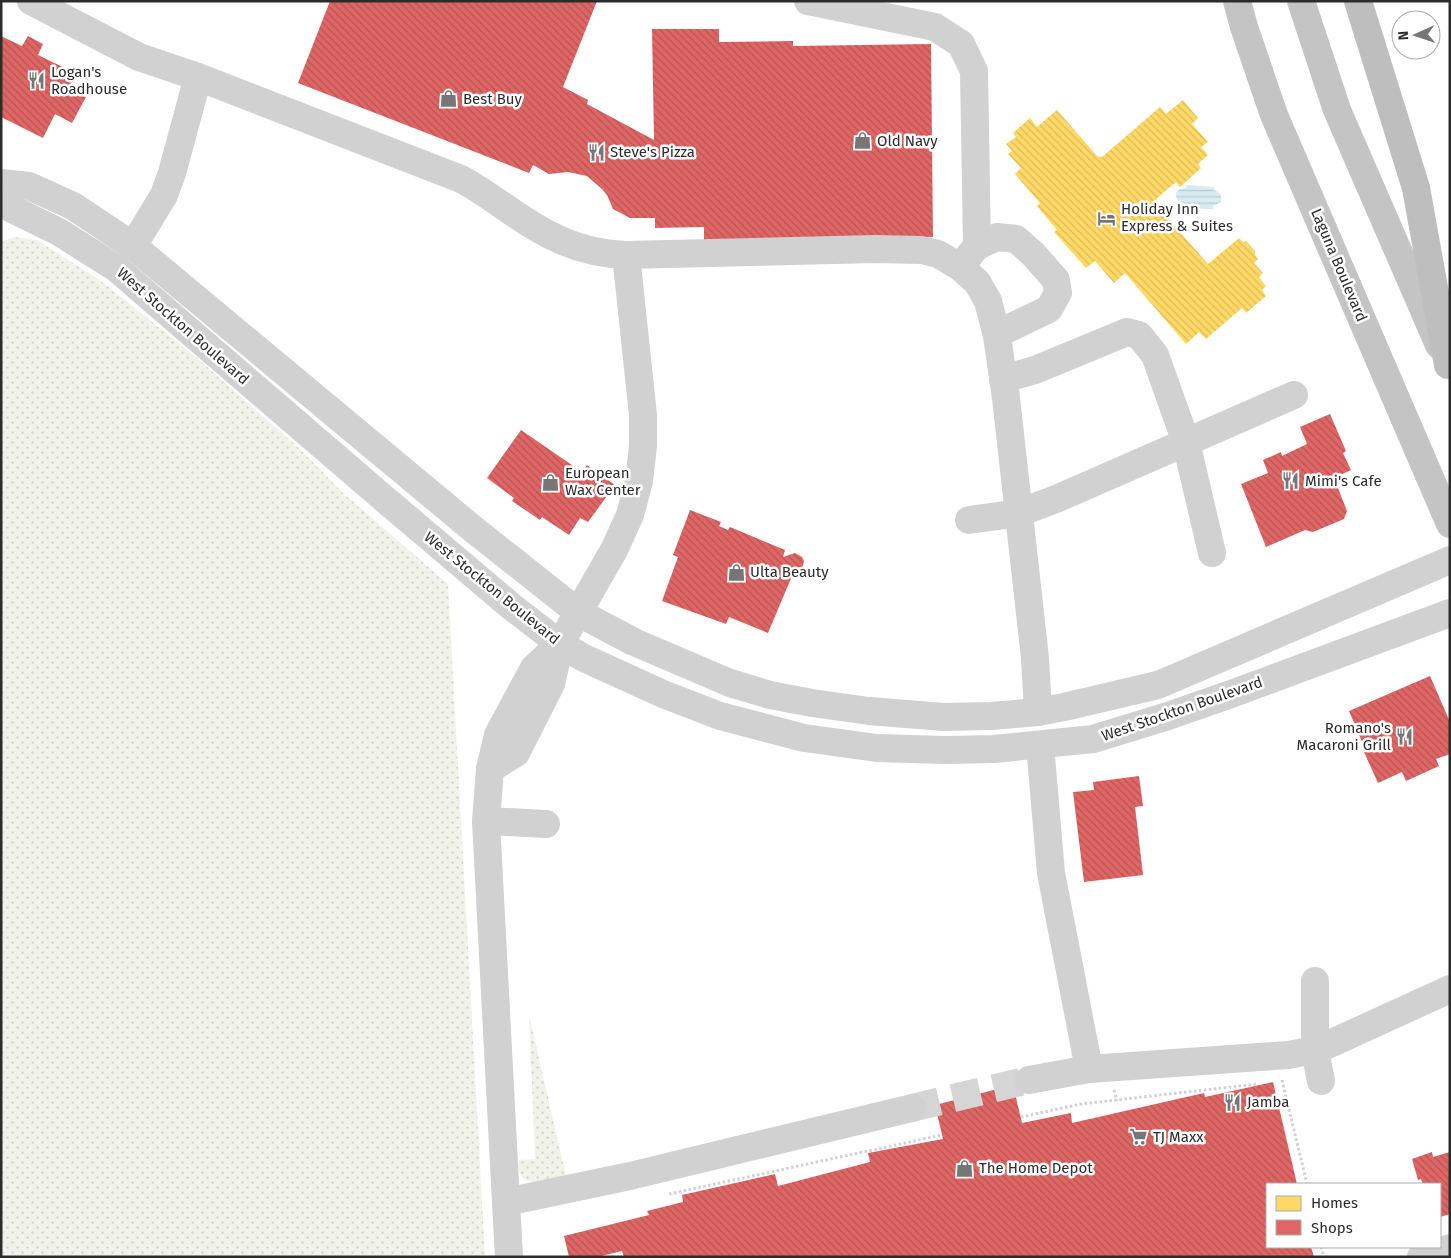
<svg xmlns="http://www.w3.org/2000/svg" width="1451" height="1258" font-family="'Fira Sans',sans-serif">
  <defs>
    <pattern id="grass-dots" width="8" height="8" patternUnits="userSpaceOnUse" patternTransform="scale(1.25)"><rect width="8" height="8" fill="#f1f3ea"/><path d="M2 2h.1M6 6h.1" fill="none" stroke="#cfd0c9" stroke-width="1.8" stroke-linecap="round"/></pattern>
    <pattern id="water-rules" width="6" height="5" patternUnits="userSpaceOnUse" patternTransform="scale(1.25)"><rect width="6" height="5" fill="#d6ecf1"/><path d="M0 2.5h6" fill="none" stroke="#b8cbcf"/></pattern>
    <pattern id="homes-back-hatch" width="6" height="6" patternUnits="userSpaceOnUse" patternTransform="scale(1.25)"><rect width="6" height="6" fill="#ffd966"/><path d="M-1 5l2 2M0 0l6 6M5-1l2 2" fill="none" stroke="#dbba59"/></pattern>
    <pattern id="shops-back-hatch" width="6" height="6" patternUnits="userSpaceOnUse" patternTransform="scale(1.25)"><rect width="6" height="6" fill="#e06666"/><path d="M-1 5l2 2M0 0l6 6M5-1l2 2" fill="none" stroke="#b65454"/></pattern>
  </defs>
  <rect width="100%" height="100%" fill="#fff"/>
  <g fill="url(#grass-dots)">
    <polygon points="14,237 37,240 101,281 196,357 301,450 342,492 448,584 485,1257 3,1257 1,1214 1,242"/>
    <path d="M529,1015L566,1176C547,1180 515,1193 519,1160L535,1159Z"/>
  </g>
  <path fill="url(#water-rules)" d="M1186,185L1214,187V190C1220,193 1222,194 1221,202L1213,206V209L1184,208L1185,205C1178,202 1176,199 1176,193L1180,189L1186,188Z"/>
  <polygon fill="url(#homes-back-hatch)" points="1183,100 1198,118 1192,124 1208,142 1201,147 1208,155 1198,164 1201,168 1180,187 1176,182 1157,198 1156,205 1208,264 1239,238 1243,242 1246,241 1255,251 1255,255 1258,259 1254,263 1263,273 1259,277 1266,286 1262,290 1266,296 1246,313 1242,308 1206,339 1199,332 1186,344 1125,273 1114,283 1095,261 1086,268 1054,232 1057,230 1037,206 1040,203 1015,174 1021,168 1008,154 1012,151 1006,144 1016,137 1013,133 1030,118 1037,127 1057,110 1097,156 1102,157 1160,107 1166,114"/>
  <g fill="url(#shops-back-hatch)">
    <polygon points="330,1 597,1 563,87 588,100 587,104 654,140 652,29 719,29 719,42 793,41 793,46 931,44 933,237 789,239 704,243 704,227 655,228 655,218 630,218 613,209 607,195 602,189 587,176 568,172 549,174 533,165 529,173 298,83"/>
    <polygon points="1,36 22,46 28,36 43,44 38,55 77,74 68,88 86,97 72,123 55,114 43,138 1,117"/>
    <polygon points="1330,414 1346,451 1343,453 1351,470 1334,478 1347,511 1344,519 1313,532 1305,530 1266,547 1241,484 1268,473 1263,460 1281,452 1282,456 1307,444 1300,427"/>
    <polygon points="521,430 582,472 587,465 615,485 588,522 580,518 569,535 542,517 540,520 512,501 514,498 487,478"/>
    <polygon points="690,510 721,522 719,526 728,530 730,527 785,550 783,557 795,553 802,557 804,561 802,570 792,576 768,633 729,617 726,624 662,601 678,557 673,555"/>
    <polygon points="1430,676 1450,722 1450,754 1436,759 1439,766 1406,781 1402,772 1378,783 1364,752 1366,751 1349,711"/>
    <polygon points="1139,776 1143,806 1135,807 1143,875 1084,882 1073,792 1094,790 1093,782"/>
    <polygon points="1273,1082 1297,1184 1267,1184 1267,1247 1311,1247 1314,1257 624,1257 622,1251 597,1257 569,1257 564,1236 649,1215 647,1211 683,1202 682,1195 775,1174 778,1186 870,1162 868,1153 943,1139 935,1105 1013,1085 1022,1123 1071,1113 1072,1123 1204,1093 1205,1097"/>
    <polygon points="1432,1152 1433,1157 1450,1152 1450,1214 1440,1217 1440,1184 1423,1184 1421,1179 1418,1180 1412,1159"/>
  </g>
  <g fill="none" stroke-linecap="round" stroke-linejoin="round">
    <polyline stroke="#d5d5d5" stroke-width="28" stroke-dasharray="28 14" stroke-linecap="butt" points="912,1108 1029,1080"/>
    <g stroke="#d1d1d1" stroke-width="3" stroke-dasharray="2.5 2.5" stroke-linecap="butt">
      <polyline points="1282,1080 1307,1184"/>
      <polyline points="1114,1090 1117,1101"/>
      <polyline points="1021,1117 1081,1104 1257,1084"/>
      <polyline points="669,1194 942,1135"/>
      <polyline points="1321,1247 1324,1257"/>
    </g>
    <g stroke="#d1d1d1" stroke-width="28">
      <polyline points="31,1 139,57 198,77"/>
      <polyline points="808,1 935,27 961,44 974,71 977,246 960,267"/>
      <polyline points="1,183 29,186 73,206 133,246 473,529 579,613 634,642 730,683 770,695 812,703 869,711 944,717 991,716 1038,712 1064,707 1158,685 1450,560"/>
      <polyline points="1,198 12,209 59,232 116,268 381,496 512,607 560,644 584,658 663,694 720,716 804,738 877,748 945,750 994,749 1093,739 1168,716 1231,694 1450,613"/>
      <path d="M133,246L164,195L172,173L198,77L461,179C493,196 520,221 552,236C575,248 600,254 626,255"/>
      <polyline points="977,246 997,237 1016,239 1033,254 1056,280 1058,293 1049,309 997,334"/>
      <polyline points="1003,379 1035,370 1127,332 1139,335 1155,355 1186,442 1212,553"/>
      <polyline points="969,520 1019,513 1056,499 1294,395"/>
      <polyline points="560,644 534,668 498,735 490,769 486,821 506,1202 630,1176 912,1108"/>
      <polyline points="1040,745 1051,873 1089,1069"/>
      <polyline points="490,769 516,753 551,684 560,644 614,550 630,515 639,481 643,446 643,415 626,255 875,249 922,250 938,254 960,267 977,282 988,301 997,336 1006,398 1035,658 1038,712"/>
      <polyline points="486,821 546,824"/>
      <polyline points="1315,981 1315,1050 1321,1081"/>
      <polyline points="1029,1080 1089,1069 1288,1055 1315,1050 1334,1042 1450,989"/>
      <polyline points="506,1202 509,1257"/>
      <polyline points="1421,1257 1450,1248"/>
    </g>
    <g stroke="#c4c4c4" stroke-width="28">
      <polyline points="1237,1 1244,27 1274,115 1450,524"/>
      <polyline points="1301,1 1337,110 1439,345"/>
    </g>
    <polyline stroke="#bebebe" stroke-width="28" points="1358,1 1416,188 1448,365"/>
  </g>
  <defs>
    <symbol id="restaurant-bare" viewBox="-9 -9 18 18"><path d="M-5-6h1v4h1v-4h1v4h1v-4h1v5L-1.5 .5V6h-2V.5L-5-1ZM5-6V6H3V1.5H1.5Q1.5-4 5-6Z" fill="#767676" stroke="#fff" stroke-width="2.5" paint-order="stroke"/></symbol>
    <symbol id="shop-bare" viewBox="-9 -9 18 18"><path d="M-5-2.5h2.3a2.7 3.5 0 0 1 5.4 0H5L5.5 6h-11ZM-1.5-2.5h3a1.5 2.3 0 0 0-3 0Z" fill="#767676" stroke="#fff" stroke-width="2.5" paint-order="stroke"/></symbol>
    <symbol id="hotel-bare" viewBox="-9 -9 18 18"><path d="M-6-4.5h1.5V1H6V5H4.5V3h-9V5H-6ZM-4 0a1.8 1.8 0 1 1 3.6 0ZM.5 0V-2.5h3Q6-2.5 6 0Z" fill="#767676" stroke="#fff" stroke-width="2.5" paint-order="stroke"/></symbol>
    <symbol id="supermarket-bare" viewBox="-9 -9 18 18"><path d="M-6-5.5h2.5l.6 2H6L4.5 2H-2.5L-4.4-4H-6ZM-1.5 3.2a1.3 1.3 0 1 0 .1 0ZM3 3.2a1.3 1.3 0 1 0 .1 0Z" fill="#767676" stroke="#fff" stroke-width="2.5" paint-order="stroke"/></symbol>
  </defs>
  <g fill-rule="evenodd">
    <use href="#restaurant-bare" x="24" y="68" width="25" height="25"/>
    <use href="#shop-bare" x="436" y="86" width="25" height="25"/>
    <use href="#shop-bare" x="850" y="128" width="25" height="25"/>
    <use href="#restaurant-bare" x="584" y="140" width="25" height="25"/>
    <use href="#hotel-bare" x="1094" y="206" width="25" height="25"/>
    <use href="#restaurant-bare" x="1278" y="468" width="25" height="25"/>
    <use href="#shop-bare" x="538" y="470" width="25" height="25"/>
    <use href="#shop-bare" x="724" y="560" width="25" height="25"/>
    <use href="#restaurant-bare" x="1392" y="724" width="25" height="25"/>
    <use href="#restaurant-bare" x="1220" y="1090" width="25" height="25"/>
    <use href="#supermarket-bare" x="1126" y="1124" width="25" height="25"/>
    <use href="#shop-bare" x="952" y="1156" width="25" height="25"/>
  </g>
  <g text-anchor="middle" stroke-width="5" stroke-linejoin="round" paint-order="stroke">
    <g font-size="15" fill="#2c2c2c" stroke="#fff" text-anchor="start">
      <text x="51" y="77">Logan's<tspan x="51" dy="17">Roadhouse</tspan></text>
      <text x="463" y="104">Best Buy</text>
      <text x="877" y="146">Old Navy</text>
      <text x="610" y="157">Steve's Pizza</text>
      <text x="1121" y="214">Holiday Inn<tspan x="1121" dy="17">Express &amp; Suites</tspan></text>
      <text x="565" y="478">European<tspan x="565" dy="17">Wax Center</tspan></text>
      <text x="1305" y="486">Mimi's Cafe</text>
      <text x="750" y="577">Ulta Beauty</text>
      <text x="1391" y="733" text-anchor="end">Romano's<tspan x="1391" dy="17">Macaroni Grill</tspan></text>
      <text x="1247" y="1107">Jamba</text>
      <text x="1153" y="1142">TJ Maxx</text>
      <text x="979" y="1173">The Home Depot</text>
    </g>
    <g font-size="15" fill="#2c2c2c" stroke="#fff">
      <text transform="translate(1339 265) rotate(67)" y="5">Laguna Boulevard</text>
      <text transform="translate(183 326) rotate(41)" y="5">West Stockton Boulevard</text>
      <text transform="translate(492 588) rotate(39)" y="5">West Stockton Boulevard</text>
      <text transform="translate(1182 709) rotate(-19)" y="5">West Stockton Boulevard</text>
    </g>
  </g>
  <rect width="1451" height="1258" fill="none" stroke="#2c2c2c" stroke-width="5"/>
  <rect x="1266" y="1183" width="175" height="65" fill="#ffffff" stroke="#ababab"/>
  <rect x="1276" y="1196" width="25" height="15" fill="#ffd966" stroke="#ababab"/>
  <text x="1311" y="1208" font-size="15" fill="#2c2c2c">Homes</text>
  <rect x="1276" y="1220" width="25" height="15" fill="#e06666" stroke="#ababab"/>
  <text x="1311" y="1233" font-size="15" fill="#2c2c2c">Shops</text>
  <g transform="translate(1416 35) rotate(267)"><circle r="24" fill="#ffffff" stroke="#ababab"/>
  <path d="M0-4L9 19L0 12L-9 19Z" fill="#767676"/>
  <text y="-8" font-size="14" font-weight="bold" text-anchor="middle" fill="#2c2c2c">N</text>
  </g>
</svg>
